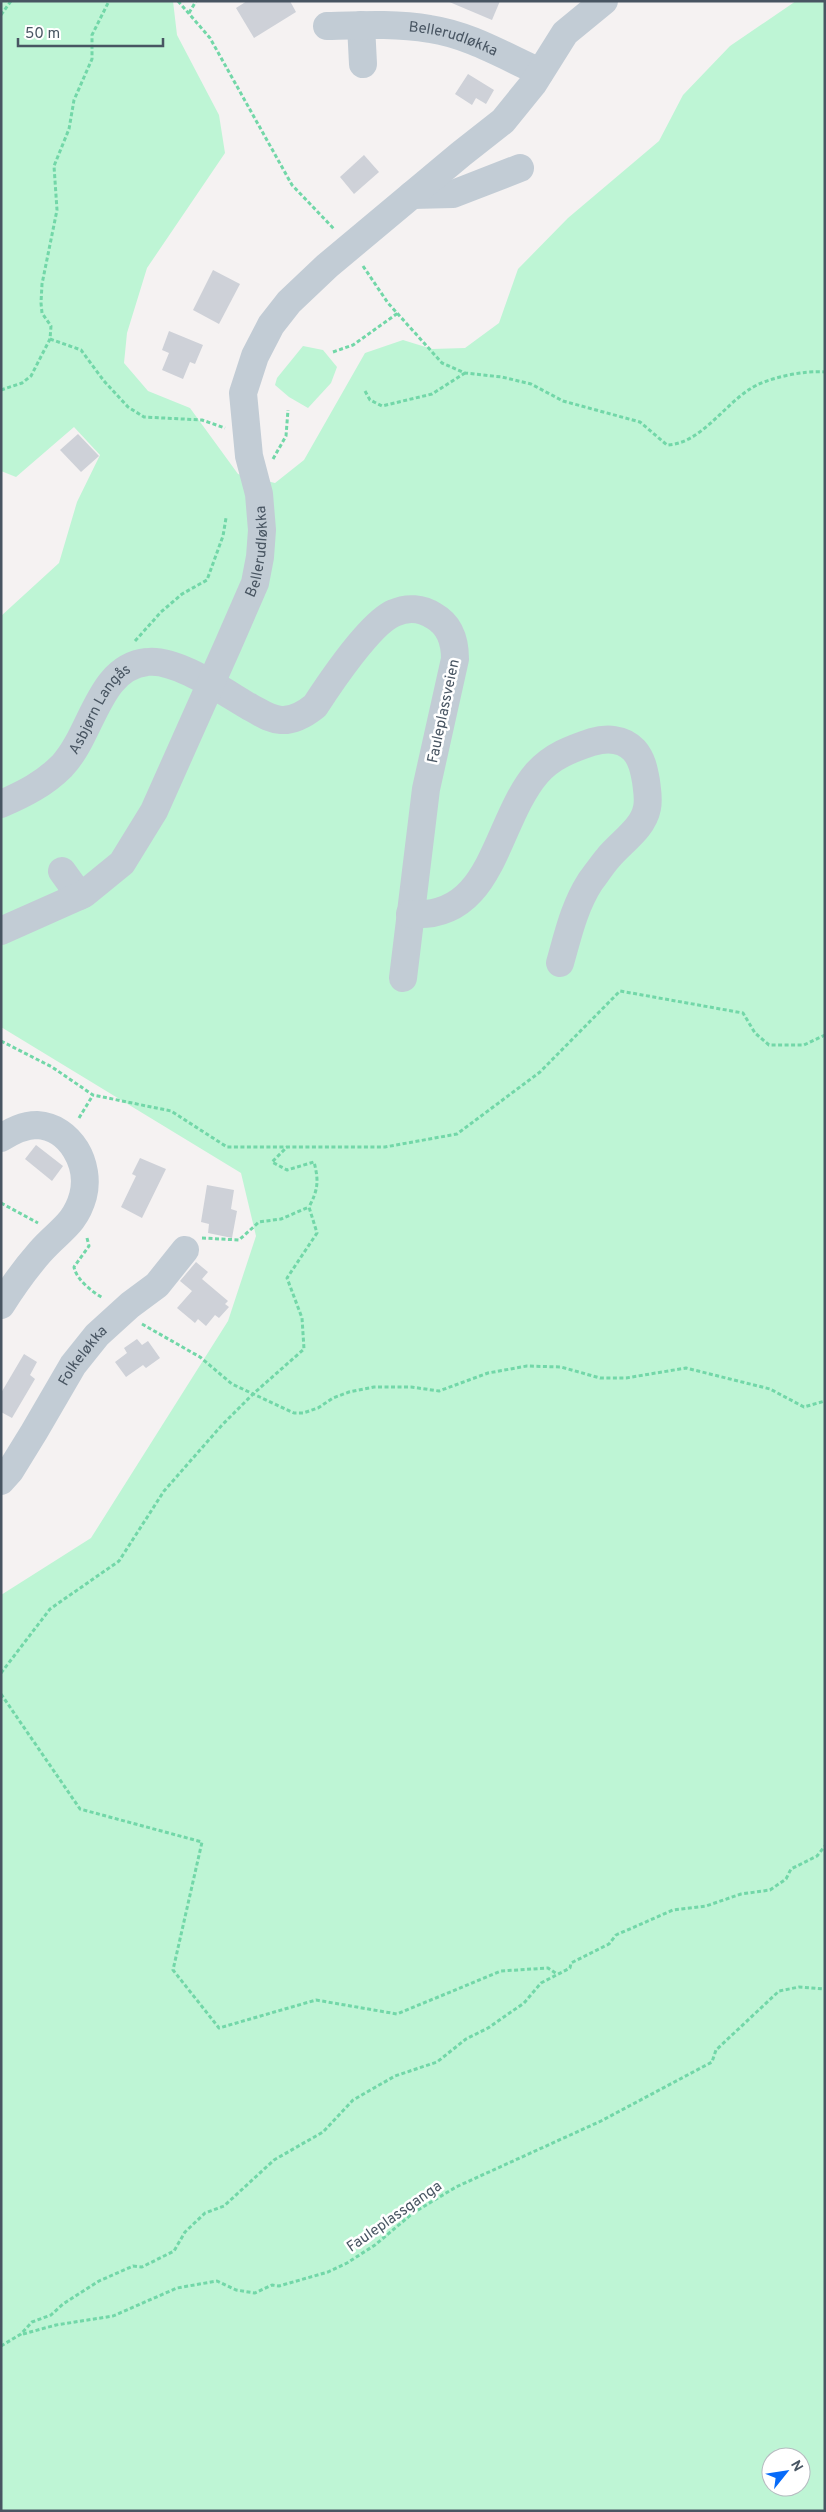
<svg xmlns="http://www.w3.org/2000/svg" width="826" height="2512" font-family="Overpass,sans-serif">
  <rect width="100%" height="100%" fill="#f5f2f2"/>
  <g fill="#bef5d5" fill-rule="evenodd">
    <path d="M1,1H173L177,35L219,115L225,153L147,268L127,333L124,363L148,391L190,408L238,474L275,483L304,460L365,353L403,340L432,349L465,348L499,323L518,269L568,218L659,141L683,95L730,46L796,1H825V2511H1V1595L91,1538L228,1321L256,1236L241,1173L1,1027V616L59,563L77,502L100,455L74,427L16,477L1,471ZM771,2457H801V2487H771Z"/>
    <polygon points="303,346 323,350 337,367 331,383 308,408 289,397 275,385 277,378"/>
  </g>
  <g fill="#ced1d8">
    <polygon points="247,1 290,1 296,12 254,38 236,8"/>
    <polygon points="447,1 500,1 492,20"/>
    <polygon points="468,74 494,90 486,104 476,98 472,105 455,94"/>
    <polygon points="364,155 379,172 354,194 340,177"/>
    <polygon points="213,270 240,284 219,324 193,310"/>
    <polygon points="169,331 203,345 195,364 190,362 183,379 162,370 169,353 162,350"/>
    <polygon points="78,434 99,456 81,472 60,450"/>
    <polygon points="36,1145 63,1166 52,1181 25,1159"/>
    <polygon points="140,1158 166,1169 142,1218 121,1207 136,1176 132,1174"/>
    <polygon points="207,1185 234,1190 231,1209 237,1211 232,1238 208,1233 209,1224 201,1222"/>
    <polygon points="196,1262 208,1272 202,1279 228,1301 225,1304 229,1307 219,1318 215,1315 206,1326 198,1319 195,1323 177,1308 192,1291 180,1281"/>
    <polygon points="137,1339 142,1345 148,1341 160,1358 146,1368 143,1365 126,1377 115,1362 127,1353 124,1348"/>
    <polygon points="24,1354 37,1362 30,1375 35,1379 12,1418 1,1412 1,1393"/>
  </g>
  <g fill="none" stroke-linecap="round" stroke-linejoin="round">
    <g stroke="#72d7a8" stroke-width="3" stroke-dasharray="4 2.5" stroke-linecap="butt">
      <polyline points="178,1 210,38 292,185 335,230"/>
      <polyline points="189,13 196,1"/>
      <polyline points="1,15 11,1"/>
      <path d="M363,266L388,303L442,363L465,373L502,377L531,384L563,401L640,422L667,445C700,444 723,406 750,389C766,378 805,370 825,372"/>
      <polyline points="50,339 81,350 104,381 128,407 144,417 202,420 225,428"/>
      <polyline points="333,352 353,345 398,313"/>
      <polyline points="1,390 22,383 31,376 50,339 51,326 42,313 41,303 42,284 57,210 54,166 69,129 74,100 92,59 92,35 109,1"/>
      <polyline points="365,391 370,400 382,406 432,394 465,373"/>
      <polyline points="273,459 286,436 288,410"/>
      <polyline points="135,641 161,612 182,594 207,580 223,536 226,518"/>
      <polyline points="1,1041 52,1067 93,1095 171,1111 227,1147 385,1147 457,1134 540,1072 620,991 743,1013 755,1033 769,1045 804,1045 825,1035"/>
      <polyline points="79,1118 93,1095"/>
      <polyline points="1,1203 38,1223"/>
      <path d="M87,1238L89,1246L74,1267C76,1279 92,1292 103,1298"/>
      <polyline points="202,1238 239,1240 259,1222 281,1219 309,1207"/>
      <polyline points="142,1324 200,1357 232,1384 294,1413 303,1413 318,1408 333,1398 349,1392 374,1387 411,1387 439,1391 488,1373 527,1366 561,1367 600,1378 626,1378 686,1368 770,1389 804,1407 825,1401"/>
      <path d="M1,1673L50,1609L119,1561L164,1491L222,1425L253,1394L304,1349L302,1318L287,1278L317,1233L309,1207C318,1190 319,1181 314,1162L287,1170L272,1162L287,1147"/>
      <polyline points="1,1694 80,1809 202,1842 173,1970 219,2028 316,2000 397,2014 501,1971 548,1968 557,1974"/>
      <polyline points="23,2334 56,2325 113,2316 177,2288 217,2281 236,2290 255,2293 272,2285 279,2286 328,2272 347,2263 375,2245 413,2213 456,2187 601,2121 712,2062 716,2050 779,1991 799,1987 825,1989"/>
      <polyline points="1,2346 21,2334 32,2322 51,2315 63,2304 99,2281 133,2266 142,2267 174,2251 185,2232 205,2213 224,2206 274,2160 323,2132 353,2100 395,2076 437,2062 466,2039 488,2028 524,2003 541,1983 570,1968 571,1963 609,1944 616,1935 673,1910 706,1906 741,1894 770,1890 786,1879 791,1869 817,1856 825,1846"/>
    </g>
    <g stroke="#c2ccd5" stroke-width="28">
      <polyline points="361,25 363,64"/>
      <path id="s1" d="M327,26C361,25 396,23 430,29C470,35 504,56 540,72"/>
      <polyline points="412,195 453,194 520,168"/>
      <path id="s2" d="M1,804C24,794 44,784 62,766C93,733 98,667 147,662C176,658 224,692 250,707C260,712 268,719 281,720C294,721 305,714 315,706C330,683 370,623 394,613C407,607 422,608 434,616C450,625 455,641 455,659L426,789L403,978"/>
      <polyline points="62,871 80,896"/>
      <path d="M410,914C494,921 494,823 537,773C552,756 571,749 592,742C606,738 623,738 634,750C642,759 644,770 646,781C647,790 649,799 647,808C643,829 621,842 608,858C602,865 596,874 590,882C574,907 568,935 560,963"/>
      <path id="s3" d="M1,931L84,894L122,863L154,811L228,645L255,583L260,557L262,530L259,494L249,456L243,393L255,356L271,325L289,302L327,266L461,154L503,121L533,84L565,33L604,1"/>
      <path d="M1,1138C12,1131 23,1125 37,1125C71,1127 91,1165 83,1196C75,1225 58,1231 40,1252C25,1269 13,1286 1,1305"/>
      <path id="s4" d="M1,1481L10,1471L34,1432L73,1365L97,1335L130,1305L157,1285L185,1250"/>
    </g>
  </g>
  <g text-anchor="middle" stroke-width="5" stroke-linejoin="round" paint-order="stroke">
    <g font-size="15" fill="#485562" stroke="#fff">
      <text dy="5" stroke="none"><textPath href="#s1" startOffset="128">Bellerudløkka</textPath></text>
      <text dy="5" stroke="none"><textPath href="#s3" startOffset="482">Bellerudløkka</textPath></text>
      <text dy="5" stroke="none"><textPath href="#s2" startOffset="141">Asbjørn Langås</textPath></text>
      <text transform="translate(443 711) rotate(-78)" y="5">Fauleplassveien</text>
      <text dy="5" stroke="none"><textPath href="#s4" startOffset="150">Folkeløkka</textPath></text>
      <text transform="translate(394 2216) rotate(-35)" y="5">Fauleplassganga</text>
    </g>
  </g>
  <rect width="826" height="2512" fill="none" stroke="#485562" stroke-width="5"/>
  <g transform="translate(786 2472) rotate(60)"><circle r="24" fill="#ffffff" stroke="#b6bbc0"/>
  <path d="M0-4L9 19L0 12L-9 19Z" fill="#076bf9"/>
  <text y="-8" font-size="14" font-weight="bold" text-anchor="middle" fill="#485562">N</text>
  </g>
  <path d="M18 38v8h145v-8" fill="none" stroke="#485562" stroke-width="2.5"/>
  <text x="25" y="38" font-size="15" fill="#485562" stroke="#ffffff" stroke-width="4" paint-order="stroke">50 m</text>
</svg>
